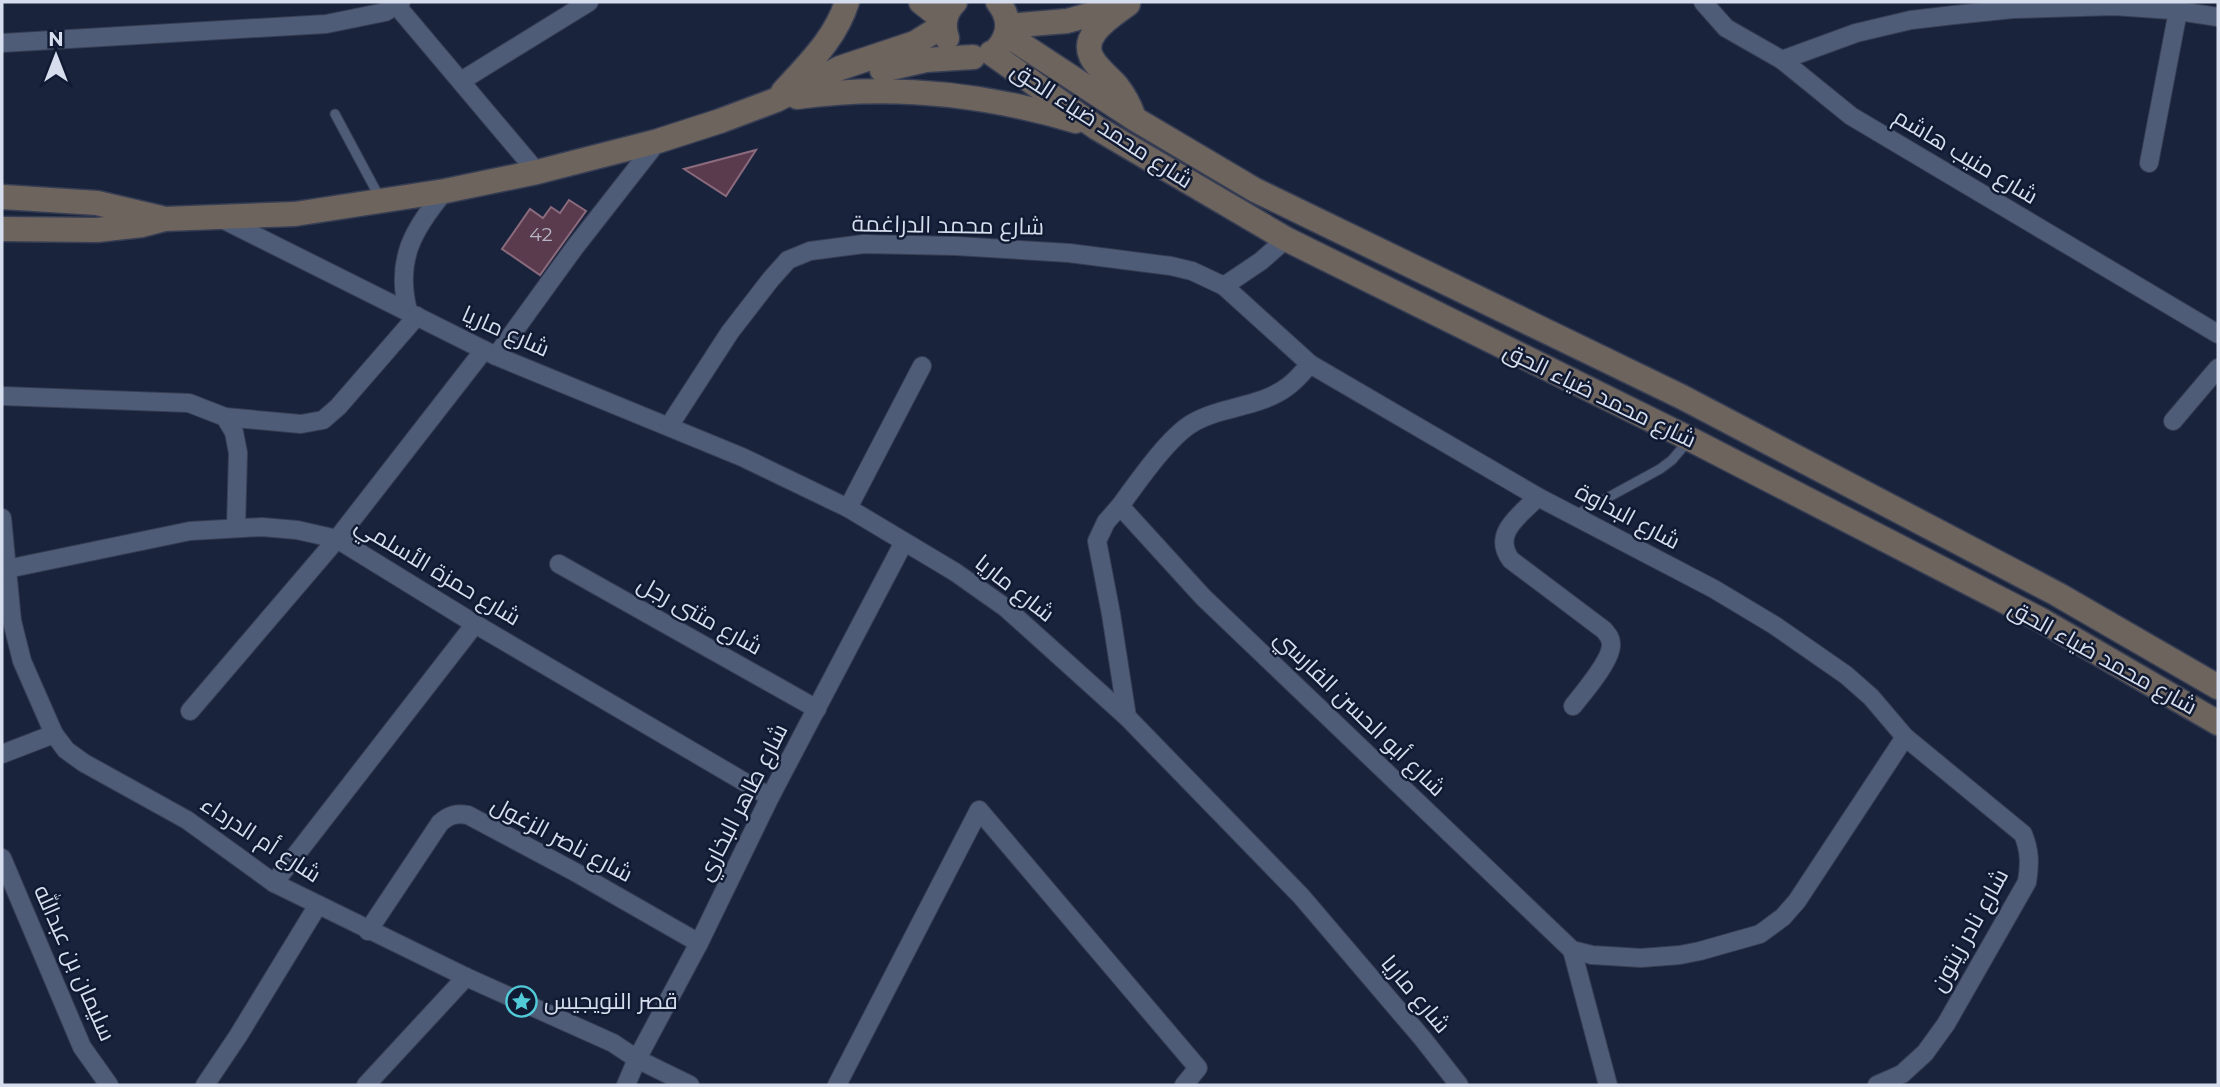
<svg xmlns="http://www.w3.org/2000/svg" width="2220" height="1087" font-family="Montserrat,Cairo,sans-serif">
  <rect width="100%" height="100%" fill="#19243c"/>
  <g fill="#593b4d" stroke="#8a6a7c" stroke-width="2">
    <polygon points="756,150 726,196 684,169"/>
    <polygon points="569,200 586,211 540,275 502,249 530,209 543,218 551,207 560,213"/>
  </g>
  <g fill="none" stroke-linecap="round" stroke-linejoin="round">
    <defs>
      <g id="lane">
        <polyline points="335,114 381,200"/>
        <polyline points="1574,516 1660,469 1672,460 1689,440"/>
      </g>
      <g id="street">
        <polyline points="1703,2 1726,28 1782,60 1851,116 2218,334"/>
        <polyline points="397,6 537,172"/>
        <polyline points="2,43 326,24 385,12 401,2"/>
        <polyline points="1782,60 1856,33 1911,20 1954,15 2013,9 2114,6 2172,10 2218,17"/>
        <polyline points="461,81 589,2"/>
        <polyline points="2149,163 2178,11"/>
        <polyline points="220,218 496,356 742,457 848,508 955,572 1006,608 1127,717 1301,896 1423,1039 1459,1085"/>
        <path d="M1286,239L1261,261L1224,286L1310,364C1303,372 1296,381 1287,387C1259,408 1220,406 1191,424C1167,439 1137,483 1120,506L1203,597L1572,950L1592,955L1641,958L1680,955L1700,951L1760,934L1783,917L1797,901L1905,737"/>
        <path d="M408,311C395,260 413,229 445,191"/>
        <polyline points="496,356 575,247 658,141"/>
        <path d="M1310,364L1538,497L1714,589L1774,625L1846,675L1871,697L1905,737L2023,834C2030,851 2030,864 2027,882L1946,1024L1925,1053L1902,1074L1877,1085"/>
        <polyline points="2,396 189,403 225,417 234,432 238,453 236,527"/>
        <polyline points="225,417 301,424 323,420 338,407 417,316"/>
        <polyline points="2173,421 2218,368"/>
        <polyline points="669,426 730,332 771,279 788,260 810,251 864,244 956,246 1069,253 1171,266 1192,271 1224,286"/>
        <path d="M1538,497C1520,515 1491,534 1511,560L1604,630C1608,635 1611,638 1611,644C1612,660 1583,693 1573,706"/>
        <polyline points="1120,506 1106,522 1097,541 1111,614 1127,717"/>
        <polyline points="848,508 922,366"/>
        <polyline points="2,518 12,621 22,661 54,734 66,750 84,763 187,820 274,883 466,977 613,1043 637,1059 690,1085"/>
        <polyline points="559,564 817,709"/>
        <polyline points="2,570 190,531 262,527 297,530 337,539 475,624 770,797"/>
        <polyline points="190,711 337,539 484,350"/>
        <polyline points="2,754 54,734"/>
        <polyline points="2,858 82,1047 109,1085"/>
        <polyline points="274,883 475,624"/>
        <path d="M368,931L440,823C449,815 456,813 468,815L575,872L699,943"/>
        <polyline points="1572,950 1608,1085"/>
        <polyline points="205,1085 238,1036 318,905"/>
        <polyline points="366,1085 466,977"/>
        <polyline points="626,1085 637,1059 699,943 770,797 904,542"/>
        <polyline points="837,1085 979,810 1198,1068 1184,1085"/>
      </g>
      <g id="secondary">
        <polyline points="921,2 945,21"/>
        <path d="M998,2C1010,17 1011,33 998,48"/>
        <path d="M1128,4C1117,12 1103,21 1095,32C1077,55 1104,71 1117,86C1124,95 1129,104 1133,115"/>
        <polyline points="1008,26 1067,21 1115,8"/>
        <polyline points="1007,35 1135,119 1255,190 1682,397 2057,594 2218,687"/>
        <path d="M947,38C942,24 945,12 955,2"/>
        <polyline points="991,53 1097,128 1286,239 1690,439 2043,621 2218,723"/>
        <polyline points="882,70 926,60 973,57"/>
        <path d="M783,92C809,63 835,39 847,2"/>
        <path d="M797,97C891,84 985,94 1076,121"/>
        <polyline points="3,197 97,203 161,218"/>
        <polyline points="2,229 97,230 142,225 165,219 295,214 445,191 537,172 658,141 720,121 776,100 840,68 915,43 944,25"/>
      </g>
    </defs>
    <use href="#lane" stroke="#373e54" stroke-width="11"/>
    <use href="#street" stroke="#373e54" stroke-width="20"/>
    <use href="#secondary" stroke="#373e54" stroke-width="27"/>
    <use href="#lane" stroke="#4f5c78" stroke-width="9"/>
    <use href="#street" stroke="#4f5c78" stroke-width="18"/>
    <use href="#secondary" stroke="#6e645e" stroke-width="24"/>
  </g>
  <defs>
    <symbol id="sight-ring" viewBox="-11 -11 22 22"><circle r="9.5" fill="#101a32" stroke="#52cbd8" stroke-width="1.5"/><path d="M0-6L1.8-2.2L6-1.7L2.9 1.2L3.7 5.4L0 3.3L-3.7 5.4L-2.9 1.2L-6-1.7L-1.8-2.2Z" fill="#52cbd8"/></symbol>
  </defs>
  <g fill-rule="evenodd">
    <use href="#sight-ring" x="504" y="984" width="35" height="35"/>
  </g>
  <g text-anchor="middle" stroke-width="5" stroke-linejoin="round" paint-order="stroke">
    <g font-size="19" fill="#b7b5c6">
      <text x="541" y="241">42</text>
    </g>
    <g font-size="23" fill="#d6deee" stroke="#101a32">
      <text transform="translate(1102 125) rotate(33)" y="8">شارع محمد ضياء الحق</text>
      <text transform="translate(1966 156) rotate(31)" y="8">شارع منيب هاشم</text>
      <text transform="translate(948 225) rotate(1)" y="8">شارع محمد الدراغمة</text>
      <text transform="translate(506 331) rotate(24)" y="8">شارع ماريا</text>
      <text transform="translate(1600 395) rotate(26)" y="8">شارع محمد ضياء الحق</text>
      <text transform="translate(1628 516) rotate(28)" y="8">شارع البداوة</text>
      <text transform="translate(438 571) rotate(31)" y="8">شارع حمزة الأسلمي</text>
      <text transform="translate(1015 588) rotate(38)" y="8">شارع ماريا</text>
      <text transform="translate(700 615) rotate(29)" y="8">شارع مثنى رجل</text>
      <text transform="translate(2103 657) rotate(29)" y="8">شارع محمد ضياء الحق</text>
      <text transform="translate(1360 713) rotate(44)" y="8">شارع أبو الحسن الفارسي</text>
      <text transform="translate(742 802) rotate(-63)" y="8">شارع طاهر البخاري</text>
      <text transform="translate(261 839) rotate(33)" y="8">شارع أم الدرداء</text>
      <text transform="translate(562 839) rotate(28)" y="8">شارع ناصر الزغول</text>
      <text transform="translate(1969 930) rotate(-61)" y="8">شارع نادر زيتون</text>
      <text transform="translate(75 963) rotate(66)" y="8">سليمان بن عبدالله</text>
      <text transform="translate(1416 994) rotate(50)" y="8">شارع ماريا</text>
    </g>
    <g font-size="23" fill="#d6deee" stroke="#101a32" text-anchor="start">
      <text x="544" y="1009">قصر النويجيس</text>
    </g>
  </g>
  <rect width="2220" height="1087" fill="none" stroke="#d6deee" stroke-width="7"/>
  <g transform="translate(56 56)" stroke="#101a32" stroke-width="5" paint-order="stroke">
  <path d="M0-5L12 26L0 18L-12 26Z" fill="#d6deee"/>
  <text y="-10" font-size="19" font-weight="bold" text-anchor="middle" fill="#d6deee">N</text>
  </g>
</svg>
